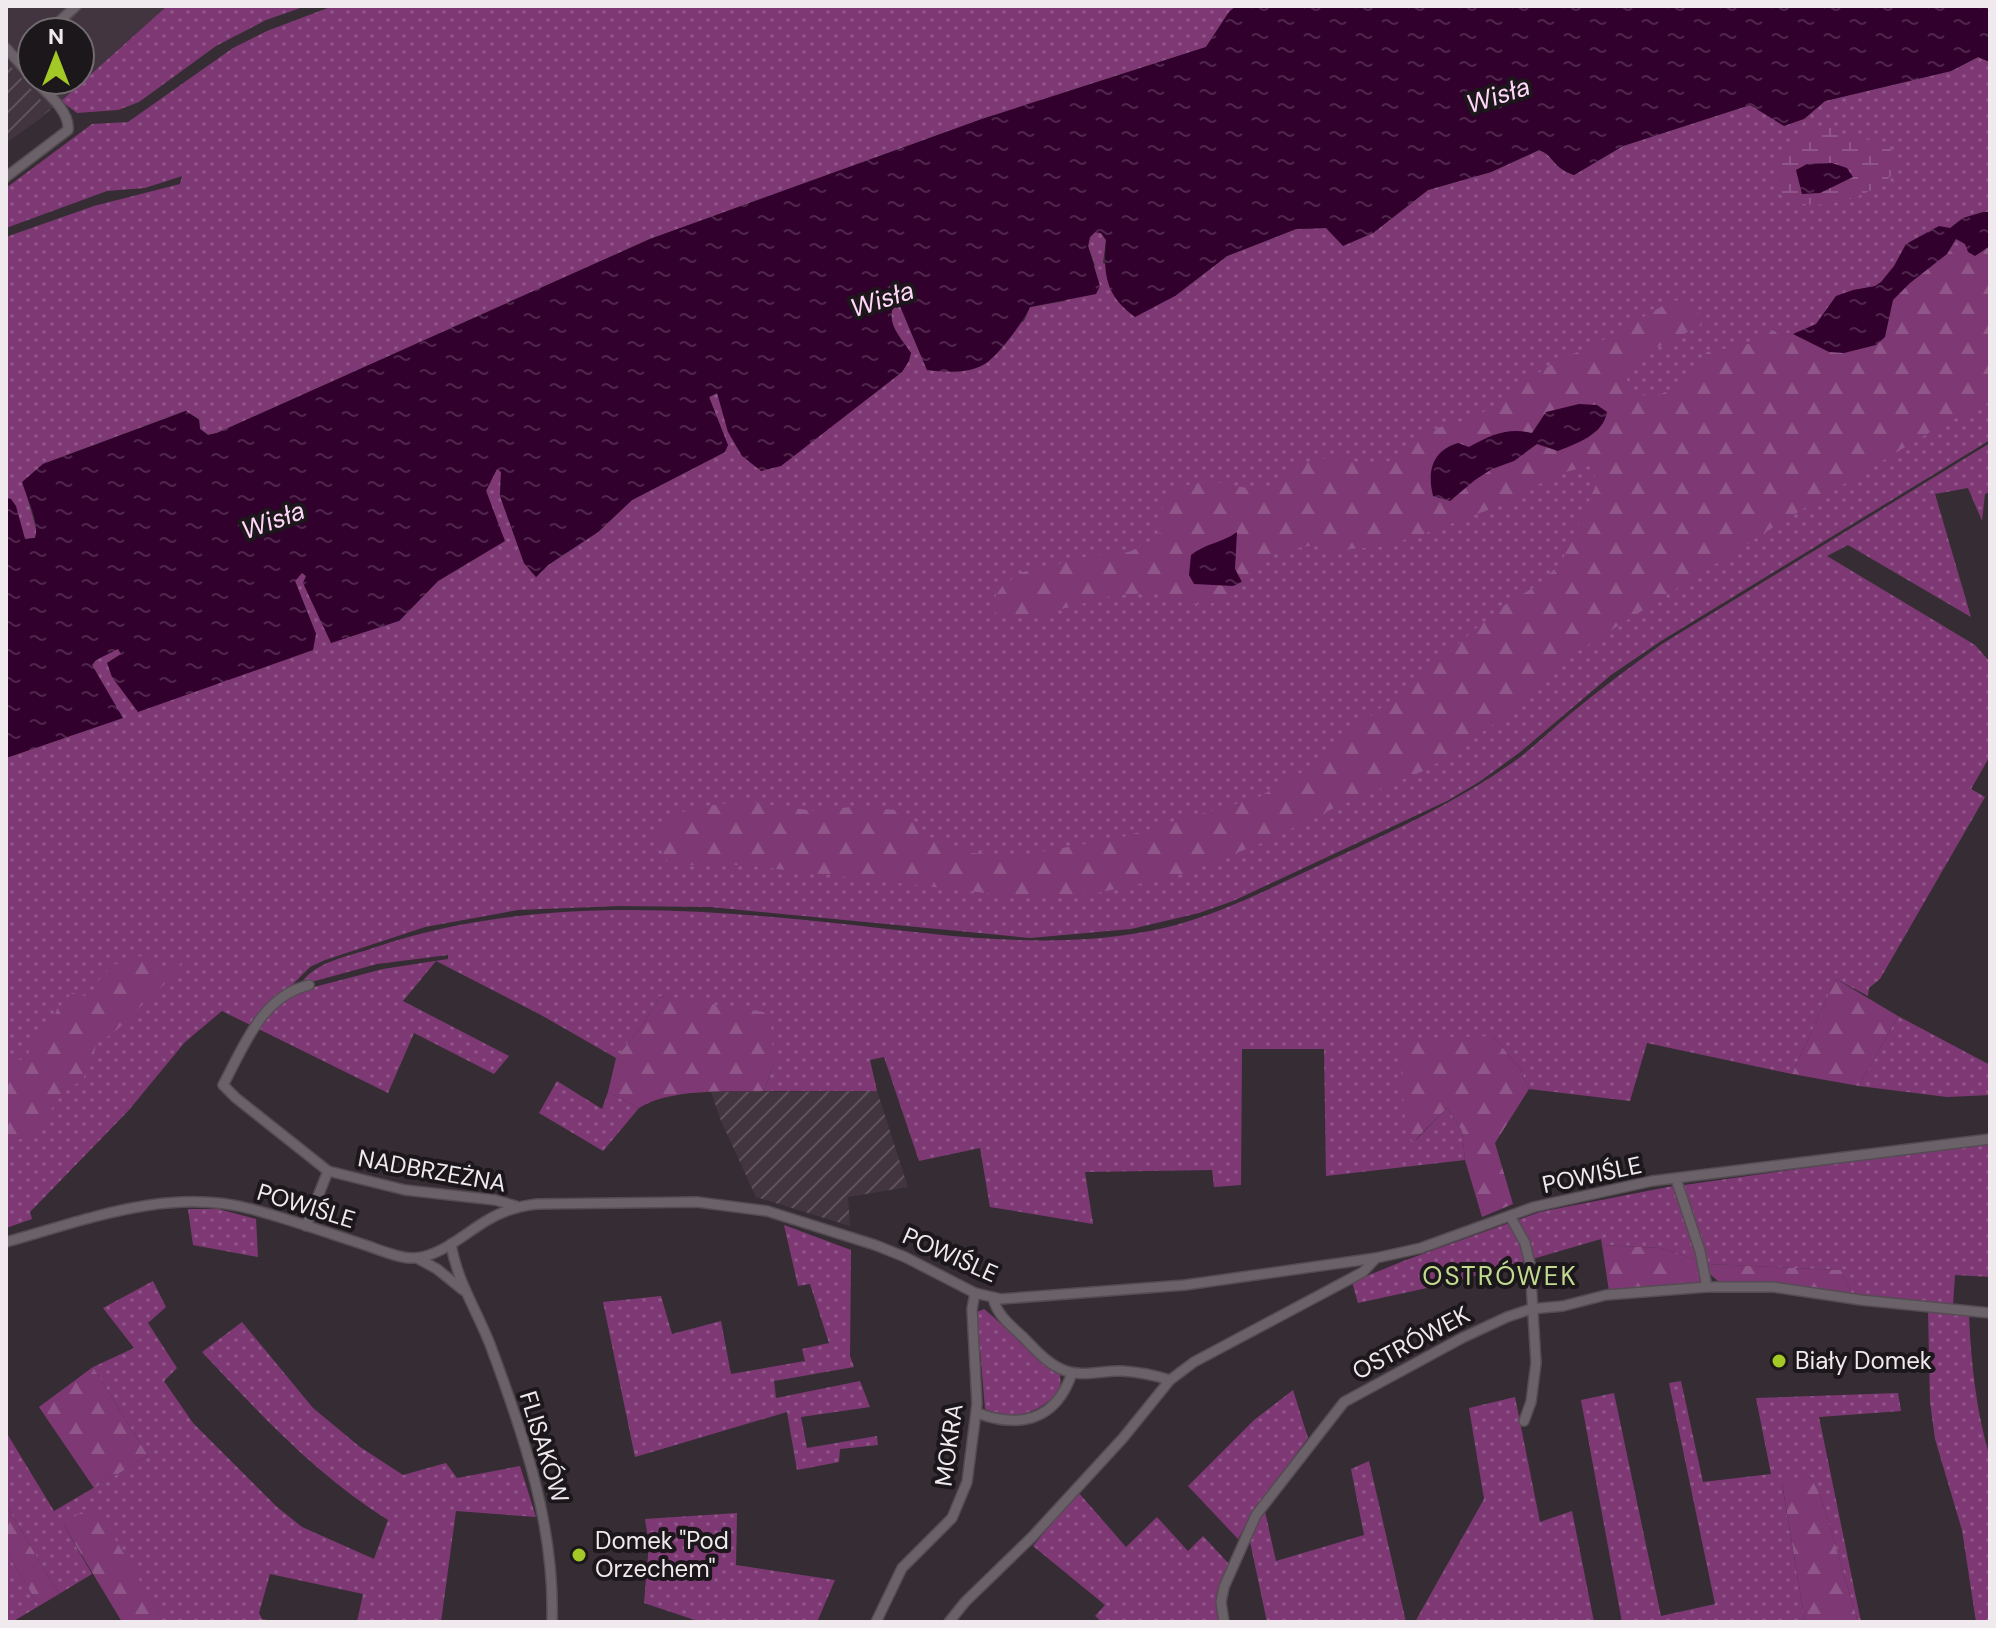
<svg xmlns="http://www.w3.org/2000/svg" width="1996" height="1628" font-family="'DM Sans',sans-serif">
  <defs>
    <pattern id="industrial-furrows" width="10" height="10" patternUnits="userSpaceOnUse" patternTransform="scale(2)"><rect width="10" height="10" fill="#433540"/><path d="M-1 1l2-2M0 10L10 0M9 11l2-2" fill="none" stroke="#5e525c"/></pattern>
    <pattern id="grass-dots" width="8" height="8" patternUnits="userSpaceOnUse" patternTransform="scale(2)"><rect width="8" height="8" fill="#7e3975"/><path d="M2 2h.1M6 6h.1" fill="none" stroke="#915689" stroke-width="1.8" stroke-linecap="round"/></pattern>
    <pattern id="forest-firs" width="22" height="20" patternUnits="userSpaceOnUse" patternTransform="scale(2)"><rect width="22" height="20" fill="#7e3975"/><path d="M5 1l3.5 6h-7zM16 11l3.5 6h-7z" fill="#915689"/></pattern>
    <pattern id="wetland-marsh" width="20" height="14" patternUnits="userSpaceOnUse" patternTransform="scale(2)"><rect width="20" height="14" fill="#7e3975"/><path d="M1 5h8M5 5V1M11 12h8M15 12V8" fill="none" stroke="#915689"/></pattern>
    <pattern id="water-ripples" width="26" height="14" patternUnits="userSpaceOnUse" patternTransform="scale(2)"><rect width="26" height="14" fill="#31002c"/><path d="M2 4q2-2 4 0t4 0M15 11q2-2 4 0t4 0" fill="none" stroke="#4f254b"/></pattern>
  </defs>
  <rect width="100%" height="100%" fill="#362d34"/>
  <path fill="#433540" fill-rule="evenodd" d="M6,6H167L41,118L6,143ZM32,32H80V80H32Z"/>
  <g fill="url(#industrial-furrows)">
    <polygon points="6,61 50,110 6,143"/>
    <polygon points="877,1091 908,1187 848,1197 850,1226 756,1197 721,1121 711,1092"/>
  </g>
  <g fill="url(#grass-dots)">
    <polygon points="167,6 306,6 266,20 216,46 139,102 118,110 77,113 61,101"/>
    <polygon points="333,6 1236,6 1229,12 1206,47 982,119 650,239 217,433 208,435 200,429 199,419 185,411 43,464 23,482 37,532 35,538 25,539 11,499 6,498 6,237 94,206 180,184 182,176 145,188 107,191 6,228 6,188 92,124 128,122 233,48 267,31"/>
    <path d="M1978,57L1990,62V440L1661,641L1611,675L1519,753L1479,782L1447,801L1233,901L1199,913L1131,929L1030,938L710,907L620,906L518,910L425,927L325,960L310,967L291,986L299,991L383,969L448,959V955L377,964L304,984L302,982C317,961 350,956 373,948C524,896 687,907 844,924C951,936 1057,952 1164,928C1218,915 1269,889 1320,865C1388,833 1457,803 1519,758C1536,745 1552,729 1569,715C1599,690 1630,667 1662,644L1990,443V492L1985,494L1982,521L1968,488L1935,494L1971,617L1848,545L1827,556L1975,645L1990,662V756L1971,789L1985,797L1880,979L1869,988L1868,996L1836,979L1792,1074L1647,1043L1630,1101L1529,1089L1520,1069L1493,1036L1414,1142L1447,1108L1462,1131L1465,1160L1326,1176L1324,1049H1242L1241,1185L1214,1187L1212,1170L1085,1172L1093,1224L990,1207L980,1148L919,1161L884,1057L870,1060L877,1091H764L774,1063L715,1006L660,996L642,1026L616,1058L541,1015L436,961L403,1001L509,1056L494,1074L414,1033L388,1093L222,1011L185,1042L129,1110L30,1212L32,1219L6,1228V758L122,718L92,665L96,660L118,648L122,654L107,663L316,634L295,581L302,572L399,621L438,581L504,541L486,490L497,468L501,472L500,496L524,563L536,577L548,565L598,532L632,500L725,452L727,445L709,397L718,393L728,432L860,404L902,372L911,353C901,338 884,321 895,304L900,306L927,370L1024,321L1030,307L1065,301L1095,265L1088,246L1090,237L1095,232L1101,233L1106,240L1103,263L1175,296L1227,256L1296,229L1326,228L1373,233L1428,190L1491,172L1539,150C1555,156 1551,167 1574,175L1623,146L1750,105L1804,119L1825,101L1951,71Z"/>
    <polygon points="1898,1016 1990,1065 1990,1095 1947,1097 1859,1086"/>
    <polygon points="557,1081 602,1109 608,1092 639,1108 603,1151 539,1113"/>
    <polygon points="1990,1142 1990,1277 1955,1275 1953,1304 1853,1296 1841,1270 1708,1264 1684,1185"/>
    <polygon points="1673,1186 1698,1260 1661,1248 1602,1245 1601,1239 1450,1283 1358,1303 1352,1282 1406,1260 1540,1212"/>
    <polygon points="188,1209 218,1209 256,1219 258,1257 193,1245"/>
    <polygon points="784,1225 851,1250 850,1356 854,1367 774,1381 776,1398 860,1381 870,1407 801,1417 807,1448 877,1436 878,1445 840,1449 839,1462 797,1470 787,1412 635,1457 603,1302 661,1296 672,1334 721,1321 731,1374 805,1361 802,1349 829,1343 810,1284 798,1286"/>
    <path d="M153,1281L166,1307L148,1323L177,1368L164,1381L193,1423L277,1507L302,1527L374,1559L388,1520C317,1476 259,1413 202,1352L242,1322L313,1408L360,1447L403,1475L446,1463L457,1478L520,1466L536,1517L456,1511L441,1622H357L363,1594L270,1574L259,1613L262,1619L279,1622H161V1616L136,1576L63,1524L92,1574L59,1594L6,1505V1432L54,1511L148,1456L93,1367L134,1348L103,1308Z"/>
    <path d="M984,1309C1010,1330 1031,1356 1060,1374L1061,1391C1037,1413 1016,1422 985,1409L977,1312Z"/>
    <path d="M1928,1310L1969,1314C1971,1363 1976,1411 1990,1458V1622H1976L1962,1530L1935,1439L1930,1402Z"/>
    <polygon points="1681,1381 1703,1482 1771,1474 1756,1398 1898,1393 1901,1411 1819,1417 1861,1622 1858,1622 1821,1497 1811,1477 1782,1484 1805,1622 1622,1622 1581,1400 1614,1393 1661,1616 1715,1604 1669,1383"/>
    <polygon points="1293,1390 1308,1438 1256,1507 1238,1539 1188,1486 1254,1420"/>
    <polygon points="1515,1397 1540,1522 1572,1511 1594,1622 1415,1622 1484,1499 1469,1408"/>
    <polygon points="1369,1461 1406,1622 1267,1622 1249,1537 1264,1507 1276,1561 1364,1535 1351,1469"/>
    <path d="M1078,1492L1126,1547L1157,1517L1188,1551L1203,1536L1230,1565C1220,1586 1215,1599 1221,1622H1102L1095,1616L1105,1605L1033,1546Z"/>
    <polygon points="737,1513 736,1565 835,1580 817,1622 794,1620 793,1622 701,1622 644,1603 649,1544 645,1519"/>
    <polygon points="6,1551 39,1606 12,1622 6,1622"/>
  </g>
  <g fill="url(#forest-firs)">
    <path d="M1990,238V402L1940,426L1780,523L1569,657L1500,720L1428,769L1334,808L1262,843L1179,875L1097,893L1021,897L743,865H670L659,847L658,829L672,816L694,808L743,801L814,811L851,807L897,810L934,840L972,853L1017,856L1119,838L1259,797L1313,766L1375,712L1410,688L1475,629L1503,606L1538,585L1561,563L1596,485L1593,465L1565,472L1539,484L1512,501L1418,536L1379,547L1332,550L1325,546H1309L1276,552L1261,561L1230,596L1207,605L1173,601L1154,592L1111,596L1043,614L1009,619L994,612L995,597L1003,585L1023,572L1094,555L1129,552L1159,537L1164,497C1206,470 1223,487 1267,491L1299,464L1338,456L1367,465L1396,460L1430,430L1462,421L1488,410L1516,387L1562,358L1589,348L1673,300L1696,305L1701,324L1674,340L1640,354L1625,377L1637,394L1655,397L1680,385L1707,352L1759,342L1772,331L1824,337L1928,259Z"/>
    <path d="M138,956L162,959L155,971L167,965L172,958L184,957C173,979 157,991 139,1008C124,1024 115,1033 96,1044C94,1055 92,1065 86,1074C81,1083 69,1087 62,1095C44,1117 37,1137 6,1144V1056L26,1061L34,1035L49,1031L57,1009L72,993L94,998V985L113,965Z"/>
    <polygon points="1836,979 1898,1016 1859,1086 1792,1074"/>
    <path d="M660,996L770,1013L774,1063L764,1091C727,1092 671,1088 639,1108L608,1092L616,1058L642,1026Z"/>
    <polygon points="1493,1036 1520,1069 1529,1089 1495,1143 1513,1204 1482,1217 1465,1160 1462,1131 1447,1108 1413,1142 1406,1133 1400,1055 1402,1039"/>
    <polygon points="1602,1245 1661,1248 1698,1260 1702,1277 1699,1284 1609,1291"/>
    <polygon points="1708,1264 1841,1270 1853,1296 1721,1284 1710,1274"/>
    <polygon points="93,1367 148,1456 94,1488 39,1407"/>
    <polygon points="1811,1477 1821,1497 1858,1622 1805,1622 1782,1483"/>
    <polygon points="94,1504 161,1616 161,1622 122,1622 63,1524"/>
    <polygon points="6,1505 59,1594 39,1606 6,1551"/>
  </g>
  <path fill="url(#wetland-marsh)" d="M1814,128H1831L1843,136L1883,142L1897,156L1895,172C1872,198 1809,218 1780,194C1774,147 1775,150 1814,128Z"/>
  <g fill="url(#water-ripples)">
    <path d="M1236,6H1990V62L1978,57L1951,71L1825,101L1804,119L1784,126L1750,105L1623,146L1574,175C1551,167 1555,156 1539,150L1491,172L1428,190L1373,233L1343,246L1326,228L1296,229L1227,256L1175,296L1135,317C1106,296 1103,275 1106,240L1101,233L1095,232L1090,237L1088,246L1100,286L1096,294L1030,307C1024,321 996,359 983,365C966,374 945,372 927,370L900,306L895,304C884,322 901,338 911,353L909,361L902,372L781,466L761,471L742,456L728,432L717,393L709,397L728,445L725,452L632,500L598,532L548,565L536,577L524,563L500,496L501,472L497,469L486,491L505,541L438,581L399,621L331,643L303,583L306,576L302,573L295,581L316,634L313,650L138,712L112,677L107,663L121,654L118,649L96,660L92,665L123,718L6,758V498L11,499L16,506L25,539L35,538C40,522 27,499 22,482L43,464L186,411L199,420L200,429L208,435L217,433L650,239L982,119L1206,47L1229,12Z"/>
    <polygon points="1832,163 1847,168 1853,177 1820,193 1802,194 1796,170 1807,164"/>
    <polygon points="1983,212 1990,212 1990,246 1975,256 1968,252 1965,244 1956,239 1947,254 1910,283 1893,300 1885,337 1876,345 1844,353 1829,352 1793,334 1816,324 1836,296 1853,290 1875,286 1881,282 1894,266 1906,244 1939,226 1950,228 1963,218"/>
    <path d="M1579,404L1597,405L1607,412C1603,435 1577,443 1558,451L1537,444L1514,461L1492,469L1475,480L1450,501L1433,496C1427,471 1432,451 1458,443L1469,447C1490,435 1508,427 1532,433L1546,412Z"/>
    <path d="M1237,532L1235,569L1242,582L1233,586L1194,584L1189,575L1191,555C1206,543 1222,543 1237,532Z"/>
  </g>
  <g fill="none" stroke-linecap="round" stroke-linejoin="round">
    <defs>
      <g id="street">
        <polyline points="48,32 76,6"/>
        <polyline points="6,48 32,77"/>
        <polyline points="17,60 32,46"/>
        <path d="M6,177L68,130C70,111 47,93 34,80"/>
        <path d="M309,985C262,996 244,1046 223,1085L236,1098L328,1171L405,1190L495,1200L516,1206"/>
        <polyline points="1676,1179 1700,1251 1707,1287"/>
        <polyline points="1510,1216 1525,1243 1530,1264 1536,1363 1531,1402 1524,1421"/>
        <polyline points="306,1226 328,1171"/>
        <path d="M6,1242C86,1220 168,1187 251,1209C289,1219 325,1232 362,1244C378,1249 399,1259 415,1258C441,1256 464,1234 486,1221C502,1211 518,1206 537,1204L697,1202L767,1211L875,1245L905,1257L975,1293L1001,1299L1185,1285L1376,1258L1421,1248L1534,1207L1652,1181L1990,1139"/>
        <path d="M451,1244C457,1282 478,1312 491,1347C524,1436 555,1526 552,1622"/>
        <polyline points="417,1258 437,1269 463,1290"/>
        <path d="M993,1298C997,1315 1010,1325 1023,1337C1035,1349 1048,1365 1066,1371C1083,1377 1104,1370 1122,1371C1138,1372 1154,1375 1170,1380"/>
        <path d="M977,1413C1021,1429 1056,1420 1072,1373"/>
        <polyline points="876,1622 902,1568 952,1518 967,1482 977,1404 972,1309 975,1293"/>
        <polyline points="949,1622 965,1602 1033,1536 1123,1438 1170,1380 1194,1362 1363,1272 1376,1258"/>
        <polyline points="1224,1622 1221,1602 1224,1587 1256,1515 1344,1402 1462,1338 1507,1317 1531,1309 1563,1306 1606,1295 1707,1287 1773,1287 1861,1300 1990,1313"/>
      </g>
    </defs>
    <use href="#street" stroke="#554c53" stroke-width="12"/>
    <use href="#street" stroke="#6b6169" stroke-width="9"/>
  </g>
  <g fill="#a3c927" stroke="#1b171a" stroke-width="3">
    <circle cx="1779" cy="1361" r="8"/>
    <circle cx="579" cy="1555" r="8"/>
  </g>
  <g text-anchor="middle" stroke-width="8" stroke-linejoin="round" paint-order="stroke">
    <g font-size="24" fill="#f0e9ee" stroke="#1b171a">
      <text transform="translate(432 1171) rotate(10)" y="8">NADBRZEŻNA</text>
      <text transform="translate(1592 1175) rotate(-12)" y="8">POWIŚLE</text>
      <text transform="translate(306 1206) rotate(17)" y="8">POWIŚLE</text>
      <text transform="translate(950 1255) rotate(24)" y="8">POWIŚLE</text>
      <text transform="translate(1411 1343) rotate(-28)" y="8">OSTRÓWEK</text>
      <text transform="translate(949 1445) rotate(-82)" y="8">MOKRA</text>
      <text transform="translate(544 1447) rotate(73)" y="8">FLISAKÓW</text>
    </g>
    <g font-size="24" fill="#f0e9ee" stroke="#1b171a" text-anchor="start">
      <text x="1795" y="1369">Biały Domek</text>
      <text x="595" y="1549">Domek "Pod<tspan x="595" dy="28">Orzechem"</tspan></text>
    </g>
    <g font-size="26" font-style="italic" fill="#ffd6f7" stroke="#1b171a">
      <text transform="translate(1498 95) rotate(-18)" y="9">Wisła</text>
      <text transform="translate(882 299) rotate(-18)" y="9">Wisła</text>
      <text transform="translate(273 520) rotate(-20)" y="9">Wisła</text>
    </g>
    <g font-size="26" letter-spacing="2" fill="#c2da90" stroke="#1b171a">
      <text x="1500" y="1285">OSTRÓWEK</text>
    </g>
  </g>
  <rect width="1996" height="1628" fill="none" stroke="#f0e9ee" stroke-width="16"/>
  <g transform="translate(56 56)"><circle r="38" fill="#1b171a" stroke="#706b6f" stroke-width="2"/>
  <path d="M0-6L14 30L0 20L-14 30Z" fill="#a3c927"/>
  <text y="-12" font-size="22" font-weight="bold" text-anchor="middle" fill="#f0e9ee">N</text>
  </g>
</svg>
